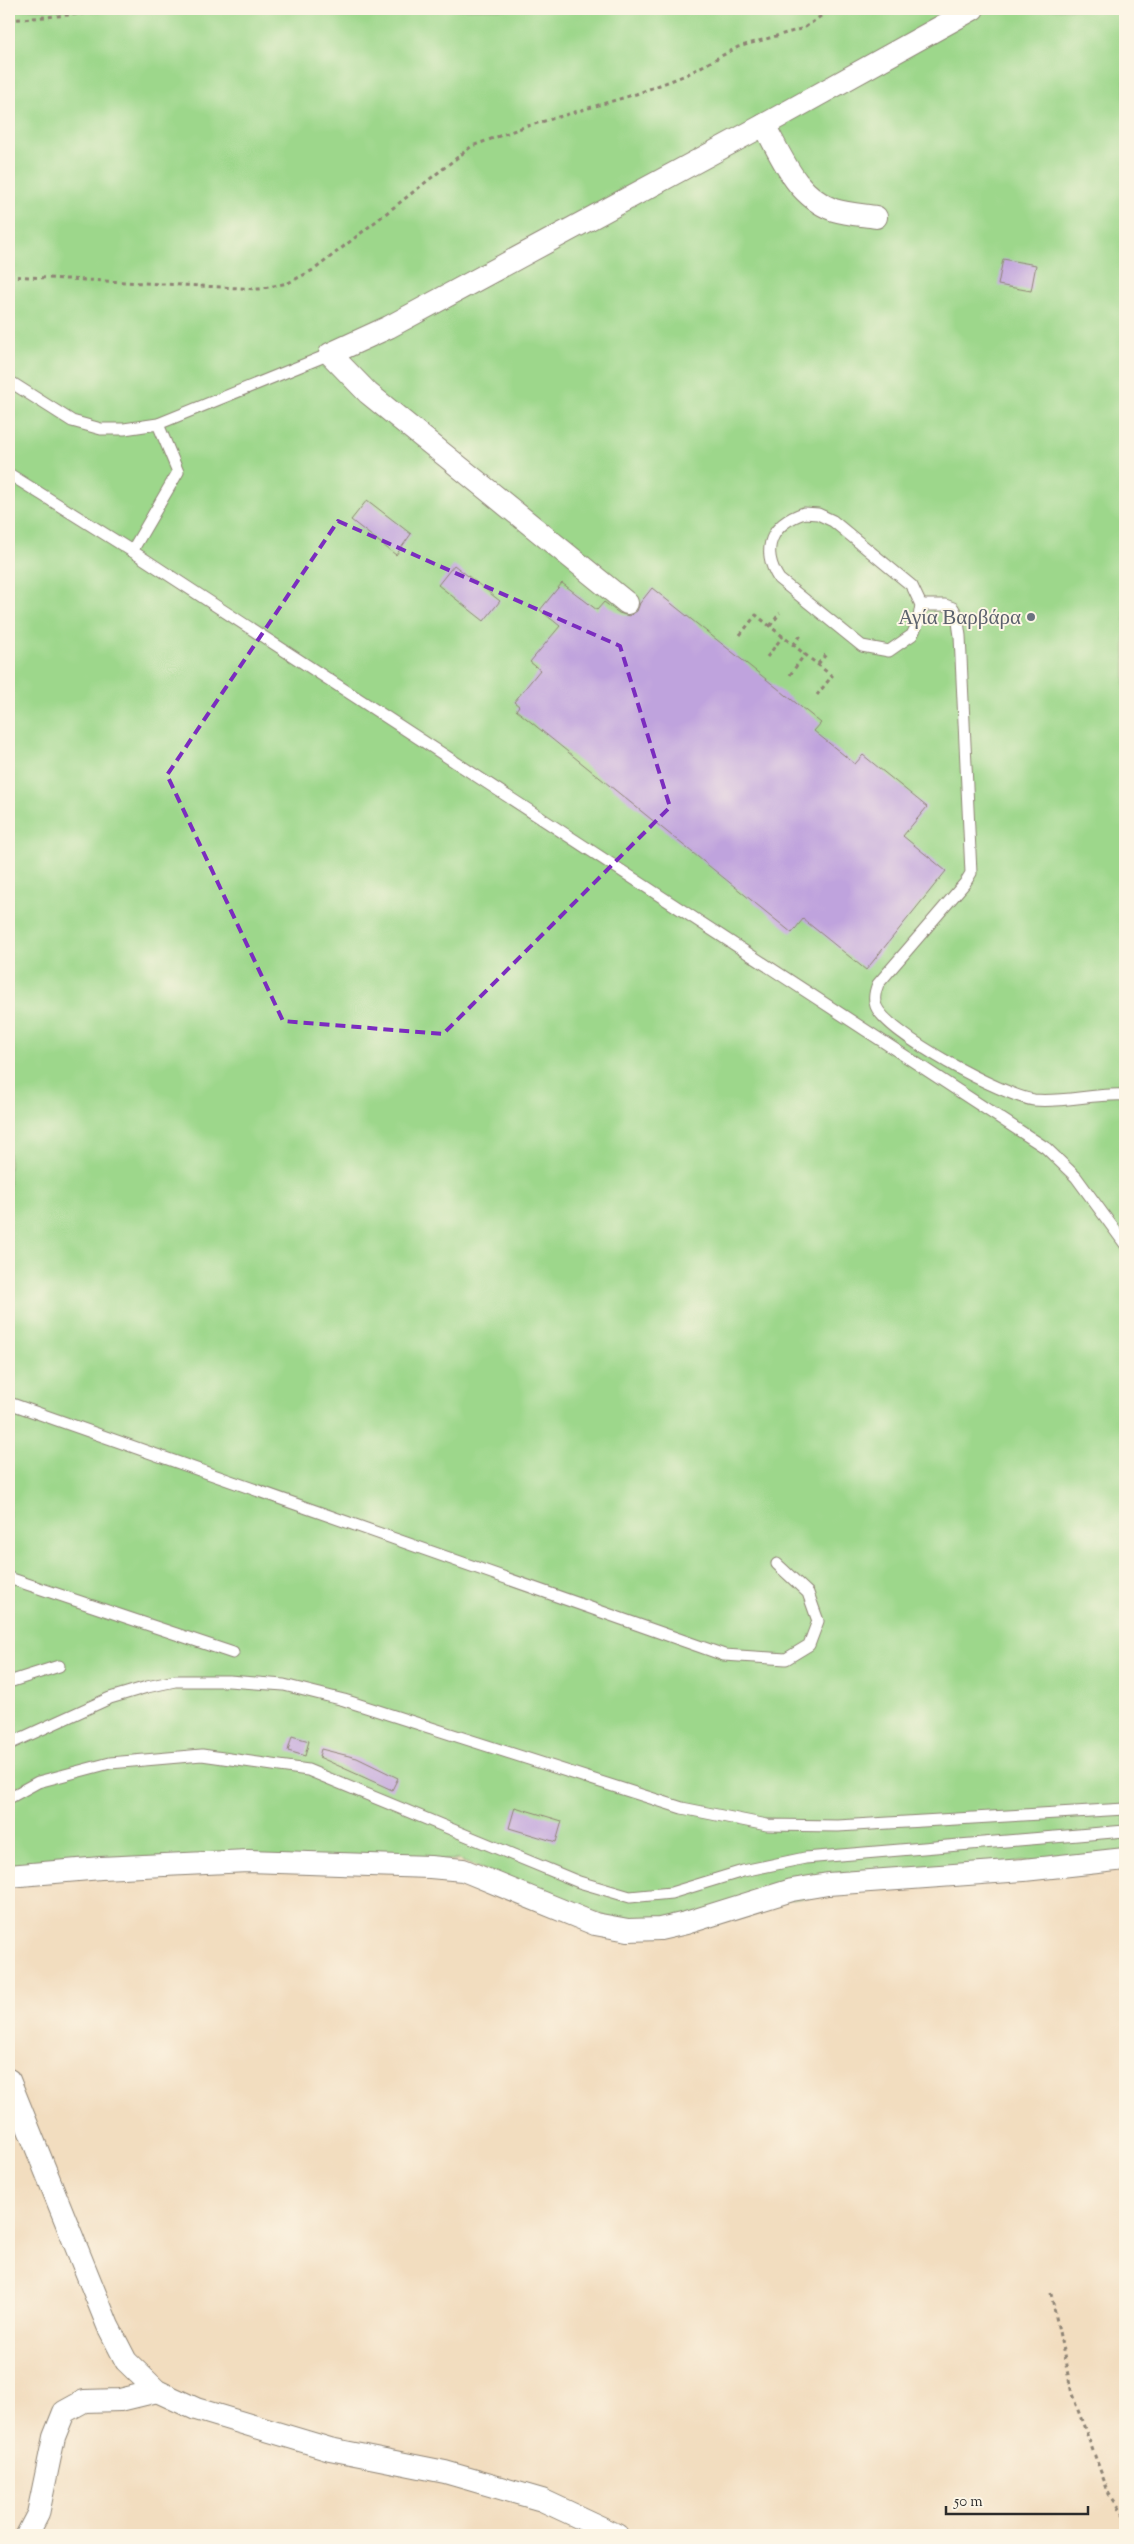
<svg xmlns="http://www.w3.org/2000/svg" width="1134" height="2544" font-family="'Sorts Mill Goudy',serif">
  <rect width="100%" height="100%" fill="#fcf5e5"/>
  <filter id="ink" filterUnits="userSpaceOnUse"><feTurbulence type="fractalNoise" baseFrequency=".02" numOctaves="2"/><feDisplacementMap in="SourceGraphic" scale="10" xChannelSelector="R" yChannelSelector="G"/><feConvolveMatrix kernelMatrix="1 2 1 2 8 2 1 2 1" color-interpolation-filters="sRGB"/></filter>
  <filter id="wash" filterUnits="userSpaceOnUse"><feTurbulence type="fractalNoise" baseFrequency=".0096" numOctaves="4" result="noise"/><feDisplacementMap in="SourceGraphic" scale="20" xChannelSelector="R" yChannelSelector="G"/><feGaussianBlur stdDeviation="1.12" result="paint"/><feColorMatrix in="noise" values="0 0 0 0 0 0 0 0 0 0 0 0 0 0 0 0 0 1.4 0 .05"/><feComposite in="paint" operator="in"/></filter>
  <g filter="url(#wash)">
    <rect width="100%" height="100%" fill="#f2ddbf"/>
    <polygon fill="#9dd78b" stroke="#64815b" points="9,9 1125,9 1125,1852 1018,1862 660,1922 614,1920 458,1860 9,1870"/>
    <g id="blocks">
      <g fill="#bfa3dd">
        <polygon points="1003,259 1036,265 1031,291 998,285"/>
        <polygon points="367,500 411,534 396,555 351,520"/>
        <polygon points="454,565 500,601 484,621 438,585"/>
        <polygon points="562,583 597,610 604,602 619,613 629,616 637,611 640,603 652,588 821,723 814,731 855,764 863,755 927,807 903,836 946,871 866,970 803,919 792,933 516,710 519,706 514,702 540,670 530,662 560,626 540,610"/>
        <polygon points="292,1736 309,1741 305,1756 288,1751"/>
        <polygon points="321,1749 357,1758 398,1778 392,1790 319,1757"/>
        <polygon points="515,1807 562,1821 556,1842 509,1828"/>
      </g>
    </g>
  </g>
  <g filter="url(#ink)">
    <use href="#blocks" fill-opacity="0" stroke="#8e8475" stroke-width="1"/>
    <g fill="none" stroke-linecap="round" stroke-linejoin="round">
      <defs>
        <g id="lane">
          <polyline points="9,381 72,421 101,429 124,429 158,424 330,354"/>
          <polyline points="9,474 132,551 1046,1148 1076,1177 1125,1244"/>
          <path d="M804,513L818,514L833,521L912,586L921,605L918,623L912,635L889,651L862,646L779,579C760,549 771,524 804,513Z"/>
          <polyline points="132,551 178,472 158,424"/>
          <path d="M921,605H945L953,608L957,615L960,636L971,873L965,883L878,984C875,991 873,998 876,1006C887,1034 1003,1096 1034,1100C1064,1103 1095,1093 1125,1095"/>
          <polyline points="9,1403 724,1655 786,1659 809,1645 818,1621 808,1593 777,1564"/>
          <polyline points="9,1578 233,1653"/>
          <polyline points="9,1682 59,1666"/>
          <polyline points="9,1744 110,1698 147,1687 175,1681 229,1681 284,1685 344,1700 682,1808 767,1825 838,1826 1125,1809"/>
          <polyline points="9,1798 38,1782 110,1763 202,1755 308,1770 579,1882 630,1897 671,1893 743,1871 805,1858 1125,1831"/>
        </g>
        <g id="street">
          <path d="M764,125C783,159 796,196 834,210C847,214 863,215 876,217"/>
          <polyline points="627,603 368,393 330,354 389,327 764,125 973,9"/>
          <polyline points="9,1876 101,1868 248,1861 430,1867 463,1870 595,1924 628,1930 660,1929 686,1923 792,1890 828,1884 1024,1870 1125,1859"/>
          <polyline points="9,2080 108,2326 126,2361 157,2391 196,2409 330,2449 445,2472 542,2500 617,2535"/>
          <polyline points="27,2535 38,2514 54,2437 64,2412 84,2401 120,2400 157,2391"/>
        </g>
      </defs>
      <use href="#lane" stroke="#8e8475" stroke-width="13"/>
      <use href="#street" stroke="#8e8475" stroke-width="24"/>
      <g stroke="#8e8475" stroke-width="3" stroke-dasharray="4 4" stroke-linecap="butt">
        <polyline points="9,20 141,9"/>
        <polyline points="9,276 259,289 288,283 315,269 472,146 521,128 636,94 686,75 738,47 804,28 831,9"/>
        <polyline points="770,626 780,613"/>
        <polyline points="740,635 756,615 832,676 817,695"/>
        <polyline points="793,645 803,633"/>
        <polyline points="767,657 783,636"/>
        <polyline points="818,664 828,652"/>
        <polyline points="790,675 805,654"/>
        <polyline points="1051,2293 1072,2394 1109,2494 1125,2515"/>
      </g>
      <use href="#lane" stroke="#fff" stroke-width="11"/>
      <use href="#street" stroke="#fff" stroke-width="22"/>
    </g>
  </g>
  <path fill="none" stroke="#7b2cbf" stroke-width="4" stroke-dasharray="10 6" stroke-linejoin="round" d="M338,521L620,646L670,807L443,1034L283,1021L167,775Z"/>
  <circle fill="#6b7280" stroke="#fcf5e5" stroke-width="2" cx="1031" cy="617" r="5"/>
  <g text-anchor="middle" stroke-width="4" stroke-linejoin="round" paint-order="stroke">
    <g font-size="21" fill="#5b616d" stroke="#fcf5e5" text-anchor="end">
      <text x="1021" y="624">Αγία Βαρβάρα</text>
    </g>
  </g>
  <rect width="1134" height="2544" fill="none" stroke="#fcf5e5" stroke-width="30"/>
  <path d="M946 2506v8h142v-8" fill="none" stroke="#2b2b2b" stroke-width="2.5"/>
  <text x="954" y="2506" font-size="15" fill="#2b2b2b" stroke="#fcf5e5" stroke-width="4" paint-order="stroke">50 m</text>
</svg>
